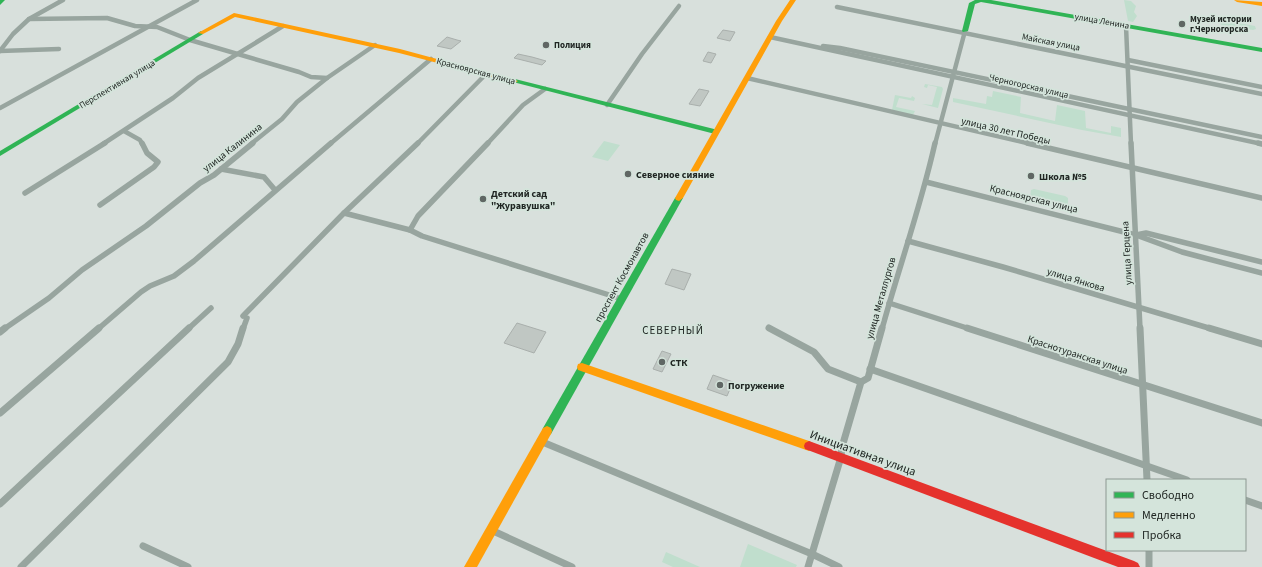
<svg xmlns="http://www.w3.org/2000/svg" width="1262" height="567" font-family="'Source Sans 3',sans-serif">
  <rect width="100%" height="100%" fill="#d8e0dc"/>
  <g fill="#c0decd">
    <polygon points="1124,0 1131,1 1136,6 1134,12 1137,16 1133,22 1128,21"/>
    <polygon points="1219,19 1255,26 1256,29 1253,30 1222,25 1215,21"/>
    <polygon points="925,84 942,87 943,89 938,108 922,104 932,105 937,87 928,85 927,88 924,87"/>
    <polygon points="993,91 1021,97 1020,113 1055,121 1057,105 1085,111 1086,128 1111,133 1111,126 1121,128 1121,137 1082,130 953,102 953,98 986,104 987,96 992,97"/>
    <polygon points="895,95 911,98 912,96 915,98 914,101 899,98 896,107 915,111 913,115 892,110"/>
    <polygon points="604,141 620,145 608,161 592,157"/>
    <polygon points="1034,189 1065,196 1068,198 1068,206 1064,207 1032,199 1030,197 1031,190"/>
    <polygon points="748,544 797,565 796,567 740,567"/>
    <polygon points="666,552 700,567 673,567 662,562"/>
  </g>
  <g fill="#c0c7c3" stroke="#a9afac">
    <polygon points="723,30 735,32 730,41 717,38"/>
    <polygon points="447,37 457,40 461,41 451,49 437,46"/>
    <polygon points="708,52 716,54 711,63 703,61"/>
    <polygon points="518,54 532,57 546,61 542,65 514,58"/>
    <polygon points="699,89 709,91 700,106 689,104"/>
    <polygon points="672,269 691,274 684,290 665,284"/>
    <polygon points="517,323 546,332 534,353 504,343"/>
    <polygon points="662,351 671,354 662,372 653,369"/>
    <polygon points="713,375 733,382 727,396 707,389"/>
  </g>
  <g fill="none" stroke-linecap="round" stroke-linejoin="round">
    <g stroke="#98a59f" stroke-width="4.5">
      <polyline points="837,7 1262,94"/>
      <polyline points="29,19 107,18 135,26 157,27 190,40 299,72 311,77 327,78"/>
      <polyline points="1126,26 1131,144"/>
      <polyline points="770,37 1262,144"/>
      <polyline points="823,46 840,48 1262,137"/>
      <polyline points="0,51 13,34 29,19 63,0"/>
      <polyline points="0,51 59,49"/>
      <polyline points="1128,60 1262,87"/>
      <polyline points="747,78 1031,144"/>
      <polyline points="607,105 642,54 679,6"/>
      <polyline points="0,108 197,0"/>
      <polyline points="124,131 140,140 142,144"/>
      <polyline points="103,144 173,98 198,78 283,26"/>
      <polyline points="251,144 282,119 297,102 327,78 375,45"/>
      <polyline points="330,144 431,59"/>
      <polyline points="417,144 486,74"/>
      <polyline points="487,144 523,105 545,89"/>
      <polyline points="935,144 965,31"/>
    </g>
    <g stroke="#98a59f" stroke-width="5.5">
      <polyline points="1027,143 1262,198"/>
      <polyline points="1131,143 1140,329"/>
      <polyline points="1258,143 1262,144"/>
      <polyline points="221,169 264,177 275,190"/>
      <polyline points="926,182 1136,235 1146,233 1262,262"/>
      <polyline points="25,193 105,143"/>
      <polyline points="100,205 154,167 158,162 147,153 142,143"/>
      <polyline points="344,213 410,230 422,236 622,299"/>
      <polyline points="410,230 418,216 488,143"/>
      <polyline points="1136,235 1182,252 1262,273"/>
      <polyline points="908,241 1003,267 1212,329"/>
      <polyline points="889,303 970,329"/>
      <polyline points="243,316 344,213 418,143"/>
      <polyline points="769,328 771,329"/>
      <polyline points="4,329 49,298 82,270 146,226 200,183 214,175 253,143"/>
      <polyline points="98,329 141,292 150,286 174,276 194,261 331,143"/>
      <polyline points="188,329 211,308"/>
      <polyline points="243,329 247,318"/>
      <path d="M882,329C899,267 921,206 935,143"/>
    </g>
    <g stroke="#98a59f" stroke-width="7">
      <polyline points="769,328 814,352 828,369 861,382"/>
      <polyline points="967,328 1262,423"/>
      <polyline points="1140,328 1147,480"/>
      <polyline points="1209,328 1262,344"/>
      <polyline points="0,332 5,328"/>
      <polyline points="870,369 1187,480"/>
      <polyline points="0,413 99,328"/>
      <polyline points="540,441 812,554 839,567"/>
      <polyline points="1245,500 1262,506"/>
      <polyline points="0,504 189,328"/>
      <polyline points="491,530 572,567"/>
      <polyline points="143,546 188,567"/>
      <polyline points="1149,550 1149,567"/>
      <polyline points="21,567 228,362 238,344 243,328"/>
      <polyline points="808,567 841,457 842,447 861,382 868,378 882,328"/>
    </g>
    <g fill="#30b455" fill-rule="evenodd">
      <polygon points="0,0 5,0 0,5"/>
      <polygon points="975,0 991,0 1262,48 1262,52 981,2 975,4 968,31 963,32 962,31 969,3"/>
      <polygon points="201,31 203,32 203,34 0,156 0,151"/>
      <polygon points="515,79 718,130 719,132 715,134 513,82 512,81"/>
      <polygon points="679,195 683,198 551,434 547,436 543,434 542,431 543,428 675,198"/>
    </g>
    <g fill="#ff9f0a" fill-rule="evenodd">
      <polygon points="790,0 796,0 782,21 683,198 679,201 676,200 675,198 776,21"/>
      <polygon points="1234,0 1262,2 1262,6 1237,2"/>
      <polygon points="234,13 400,49 518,81 515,83 399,53 235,17 203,34 198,33"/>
      <polygon points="582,363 809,441 813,443 814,446 813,449 809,451 578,370 577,367 578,364"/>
      <polygon points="547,426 551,428 552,431 551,434 477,567 464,567 543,428"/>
    </g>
    <polygon fill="#e5322d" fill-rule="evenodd" points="809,441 1134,561 1138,563 1140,567 1118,567 805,449 804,446 805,443"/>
  </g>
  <g fill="#606764" stroke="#d4e4db" stroke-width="1.5">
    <circle cx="1182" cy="24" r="4"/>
    <circle cx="546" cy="45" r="4"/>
    <circle cx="628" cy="174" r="4"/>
    <circle cx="1031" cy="176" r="4"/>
    <circle cx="483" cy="199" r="4"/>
    <circle cx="662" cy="362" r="4"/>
    <circle cx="720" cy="385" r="4"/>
  </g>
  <g text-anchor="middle" stroke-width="3.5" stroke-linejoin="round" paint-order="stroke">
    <g font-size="9" font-weight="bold" fill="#202623" stroke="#d4e4db" text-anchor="start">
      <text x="1190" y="22">Музей истории<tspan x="1190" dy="10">г.Черногорска</tspan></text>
      <text x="554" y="48">Полиция</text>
    </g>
    <g font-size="9" fill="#202623" stroke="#d4e4db">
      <text transform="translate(1102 21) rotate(10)" y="3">улица Ленина</text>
      <text transform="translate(1051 42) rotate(11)" y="3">Майская улица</text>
      <text transform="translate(476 71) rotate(15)" y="3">Красноярская улица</text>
      <text transform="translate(117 84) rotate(-31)" y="3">Перспективная улица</text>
      <text transform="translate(1029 86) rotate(13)" y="3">Черногорская улица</text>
    </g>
    <g font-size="10" fill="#202623" stroke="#d4e4db">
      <text transform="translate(1006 130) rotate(13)" y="4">улица 30 лет Победы</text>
      <text transform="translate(232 147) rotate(-38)" y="4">улица Калинина</text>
      <text transform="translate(1034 198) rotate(14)" y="4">Красноярская улица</text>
      <text transform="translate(1126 253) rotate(-93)" y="4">улица Герцена</text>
      <text transform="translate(621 277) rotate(-61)" y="4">проспект Космонавтов</text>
      <text transform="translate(1076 279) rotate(17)" y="4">улица Янкова</text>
      <text transform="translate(880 298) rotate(-74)" y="4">улица Металлургов</text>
      <text transform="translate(1078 354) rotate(18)" y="4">Краснотуранская улица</text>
    </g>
    <g font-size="10" font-weight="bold" fill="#202623" stroke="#d4e4db" text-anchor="start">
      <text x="636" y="178">Северное сияние</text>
      <text x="1039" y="180">Школа №5</text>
      <text x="491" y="197">Детский сад<tspan x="491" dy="12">"Журавушка"</tspan></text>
      <text x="670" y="366">СТК</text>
      <text x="728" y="389">Погружение</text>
    </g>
    <g font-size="11" letter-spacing="1" fill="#202623" stroke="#d4e4db">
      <text x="673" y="334">СЕВЕРНЫЙ</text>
    </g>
    <g font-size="12" fill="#202623" stroke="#d4e4db">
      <text transform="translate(863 453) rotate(20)" y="4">Инициативная улица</text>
    </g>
  </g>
  <rect x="1106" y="479" width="140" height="72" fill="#d4e4db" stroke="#8c9891"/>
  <rect x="1114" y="492" width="20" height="6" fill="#30b455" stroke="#8c9891"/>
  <text x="1142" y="499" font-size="12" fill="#202623">Свободно</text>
  <rect x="1114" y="512" width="20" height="6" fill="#ff9f0a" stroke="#8c9891"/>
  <text x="1142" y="519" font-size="12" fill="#202623">Медленно</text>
  <rect x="1114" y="532" width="20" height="6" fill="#e5322d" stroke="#8c9891"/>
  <text x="1142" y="539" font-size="12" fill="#202623">Пробка</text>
</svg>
